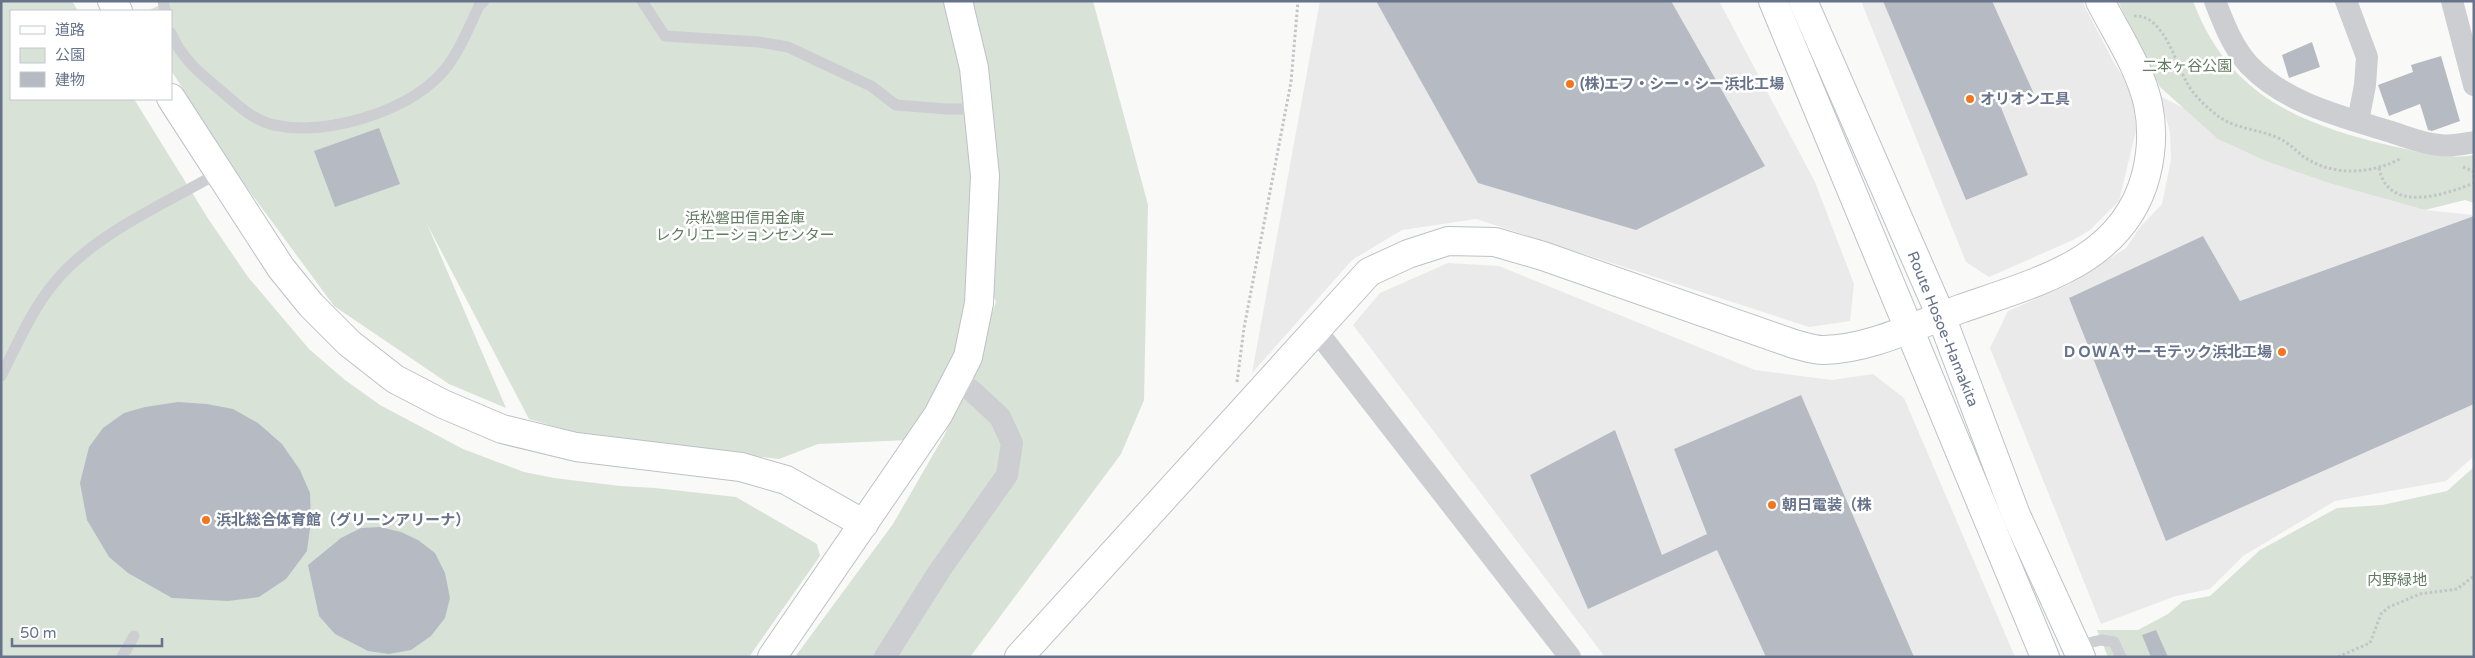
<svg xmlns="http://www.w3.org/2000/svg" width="2475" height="658" font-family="'Varela Round','Noto Sans JP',sans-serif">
  <rect width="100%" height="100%" fill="#f9f9f7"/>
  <g fill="#eaeaea">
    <polygon points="1320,1 1719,1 1815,182 1854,284 1850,321 1809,327 1476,219 1402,230 1352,260 1252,373"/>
    <polygon points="1861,1 2082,1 2114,63 2132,91 2136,131 2119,201 2090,230 2073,240 1989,277 1966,262"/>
    <polygon points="2160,96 2332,184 2425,210 2474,215 2474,456 2446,481 2335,501 2243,556 2210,589 2176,596 2101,624 1990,348 2008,311 2070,284 2126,248 2140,227 2162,204 2171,160 2170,132"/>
    <polygon points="1448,263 1499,266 1755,370 1832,380 1873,374 1904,398 2015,657 1605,657 1353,325 1380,293"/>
  </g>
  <g fill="#d9e2d7">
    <polygon points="1,1 72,1 78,11 11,11 11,99 134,99 209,220 248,277 309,349 345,380 380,405 463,449 524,472 554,478 620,486 655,488 736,497 817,544 820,556 749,657 1,657"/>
    <polygon points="169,1 1093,1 1148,205 1144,400 1121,454 970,657 795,657 893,524 945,434 996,302 970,243 967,290 955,354 909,440 818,444 779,459 587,436 529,419 427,224 506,408 449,384 334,306 231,166 171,70 171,11 147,11"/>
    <path d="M2118,1H2193C2228,95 2299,124 2392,146C2420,152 2444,160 2474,155V203L2465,200L2425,210L2332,184L2266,161L2218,139L2160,87Z"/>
    <polygon points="2474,467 2474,657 2108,657 2097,630 2138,630 2168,614 2183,601 2210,596 2260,550 2337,508 2382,505 2447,491"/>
  </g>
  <g fill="#b6bbc3">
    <polygon points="1376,1 1671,1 1765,166 1636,230 1478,183"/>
    <polygon points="1883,1 1992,1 2034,94 2000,105 2028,175 1966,200"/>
    <polygon points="2312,42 2320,67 2289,78 2282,55"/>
    <polygon points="2441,56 2460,121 2432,131 2428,130 2420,104 2389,116 2378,85 2413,72 2411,65"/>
    <polygon points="379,128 400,184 335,207 314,151"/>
    <polygon points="2474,216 2474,404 2166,541 2069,298 2203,236 2240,301"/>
    <polygon points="1801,395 1914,657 1766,657 1717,550 1588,609 1530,475 1615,430 1662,555 1707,534 1674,449"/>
    <polygon points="178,402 207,404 233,409 258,423 282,444 300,470 310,493 311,521 307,551 286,579 259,597 228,601 172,598 128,573 109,557 87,520 80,483 89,447 103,428 124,413 145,407"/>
    <polygon points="380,527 401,532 418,540 435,553 445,573 450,598 445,618 431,636 411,650 389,654 368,651 335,634 319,616 308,565 341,538 361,528"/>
    <polygon points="2156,630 2168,657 2151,657 2142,635"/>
  </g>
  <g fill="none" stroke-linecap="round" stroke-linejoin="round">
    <defs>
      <g id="secondary">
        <polyline points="112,1 118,11"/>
        <polyline points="1773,1 2045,657"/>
        <polyline points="1803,1 1941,316 2016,515 2081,657"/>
        <polyline points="171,98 281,268 311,305 349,343 395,379 443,404 502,429 576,447 741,467 786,480 864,524"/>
        <polyline points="772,657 938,415 968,357 979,303 985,176 974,68 958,1"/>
        <path d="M1019,657L1369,272L1408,254L1448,241L1495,242L1543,256L1794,344C1803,346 1814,350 1823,350C1871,349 1916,325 1960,309C2036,282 2123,263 2146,175C2152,151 2153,128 2148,104C2140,68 2117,34 2100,1"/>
      </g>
    </defs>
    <use href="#secondary" stroke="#bdc1c7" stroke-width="30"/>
    <g stroke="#c2c4c7" stroke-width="3" stroke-dasharray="2.5 2.5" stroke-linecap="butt">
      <path d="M2134,16C2163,14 2175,61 2186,81C2192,93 2203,104 2213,112C2232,129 2254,128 2276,137C2287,141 2295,150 2304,157C2334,177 2371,174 2402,158"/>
      <polyline points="2463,167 2473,171 2474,179"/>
      <path d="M2379,168C2388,214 2444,195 2474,183"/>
      <polyline points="1237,382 1244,328 1291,82 1298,1"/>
      <polyline points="2338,657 2370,643 2381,614 2389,607 2420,594 2457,589 2474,576"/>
    </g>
    <g stroke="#ccced2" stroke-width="11">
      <polyline points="163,1 165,11"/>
      <polyline points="642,1 665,36 759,42 788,47 871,86 896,105 947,109 978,109"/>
      <path d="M171,33C180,57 201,74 220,90C235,103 254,121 274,125C326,136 403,113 440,75C458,56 468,29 479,6L484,1"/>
      <path d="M1,376C17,345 31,311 54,283C95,233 163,205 218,173"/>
      <polyline points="2076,646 2101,640 2114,642 2121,657"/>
      <polyline points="122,657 134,636"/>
    </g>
    <g stroke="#ccced2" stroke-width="22">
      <path d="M2215,1C2224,24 2232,46 2249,65C2285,103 2340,116 2388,131C2405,136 2422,144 2440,145C2451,147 2463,144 2474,142"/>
      <polyline points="2346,1 2367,57 2365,85 2358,121"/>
      <polyline points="2452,1 2474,85"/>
      <polyline points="1316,330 1570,657"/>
      <polyline points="885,657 940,570 1007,475 1012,443 1000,417 972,391 956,380"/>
    </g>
    <use href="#secondary" stroke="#fff" stroke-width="28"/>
  </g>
  <g fill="#f2761e" stroke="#fff" stroke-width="2">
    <circle cx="1570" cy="84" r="5"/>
    <circle cx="1970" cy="99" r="5"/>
    <circle cx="2282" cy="352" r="5"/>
    <circle cx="1772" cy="505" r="5"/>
    <circle cx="206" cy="520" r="5"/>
  </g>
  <g text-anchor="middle" stroke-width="5" stroke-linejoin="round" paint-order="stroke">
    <g font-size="15" fill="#627b61" stroke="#fff">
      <text x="2187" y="71">二本ヶ谷公園</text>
      <text x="745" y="223">浜松磐田信用金庫<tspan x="745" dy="17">レクリエーションセンター</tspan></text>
      <text x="2397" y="585">内野緑地</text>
    </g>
    <g font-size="15" font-weight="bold" fill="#66738a" stroke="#fff" text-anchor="start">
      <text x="1580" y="89">(株)エフ・シー・シー浜北工場</text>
      <text x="1980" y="104">オリオン工具</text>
      <text x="2272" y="357" text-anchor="end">ＤＯＷＡサーモテック浜北工場</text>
      <text x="1782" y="510">朝日電装（株</text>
      <text x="216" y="525">浜北総合体育館（グリーンアリーナ）</text>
    </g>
    <g font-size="15" fill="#66738a" stroke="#fff">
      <text transform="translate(1943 329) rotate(68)" y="5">Route Hosoe-Hamakita</text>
    </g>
  </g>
  <rect width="2475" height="658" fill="none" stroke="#66738a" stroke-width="5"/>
  <rect x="10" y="10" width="162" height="90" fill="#ffffff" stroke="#c2c7d0"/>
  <rect x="20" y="26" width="25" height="8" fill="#ffffff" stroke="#c2c7d0"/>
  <text x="55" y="35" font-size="15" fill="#66738a">道路</text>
  <rect x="20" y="48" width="25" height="15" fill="#d9e2d7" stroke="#c2c7d0"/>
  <text x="55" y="60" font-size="15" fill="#66738a">公園</text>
  <rect x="20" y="72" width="25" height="15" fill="#b6bbc3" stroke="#c2c7d0"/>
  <text x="55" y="85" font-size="15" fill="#66738a">建物</text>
  <path d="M12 638v8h150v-8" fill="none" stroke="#66738a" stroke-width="2.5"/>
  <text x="20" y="638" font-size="15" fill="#66738a" stroke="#ffffff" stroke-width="4" paint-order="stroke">50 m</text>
</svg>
